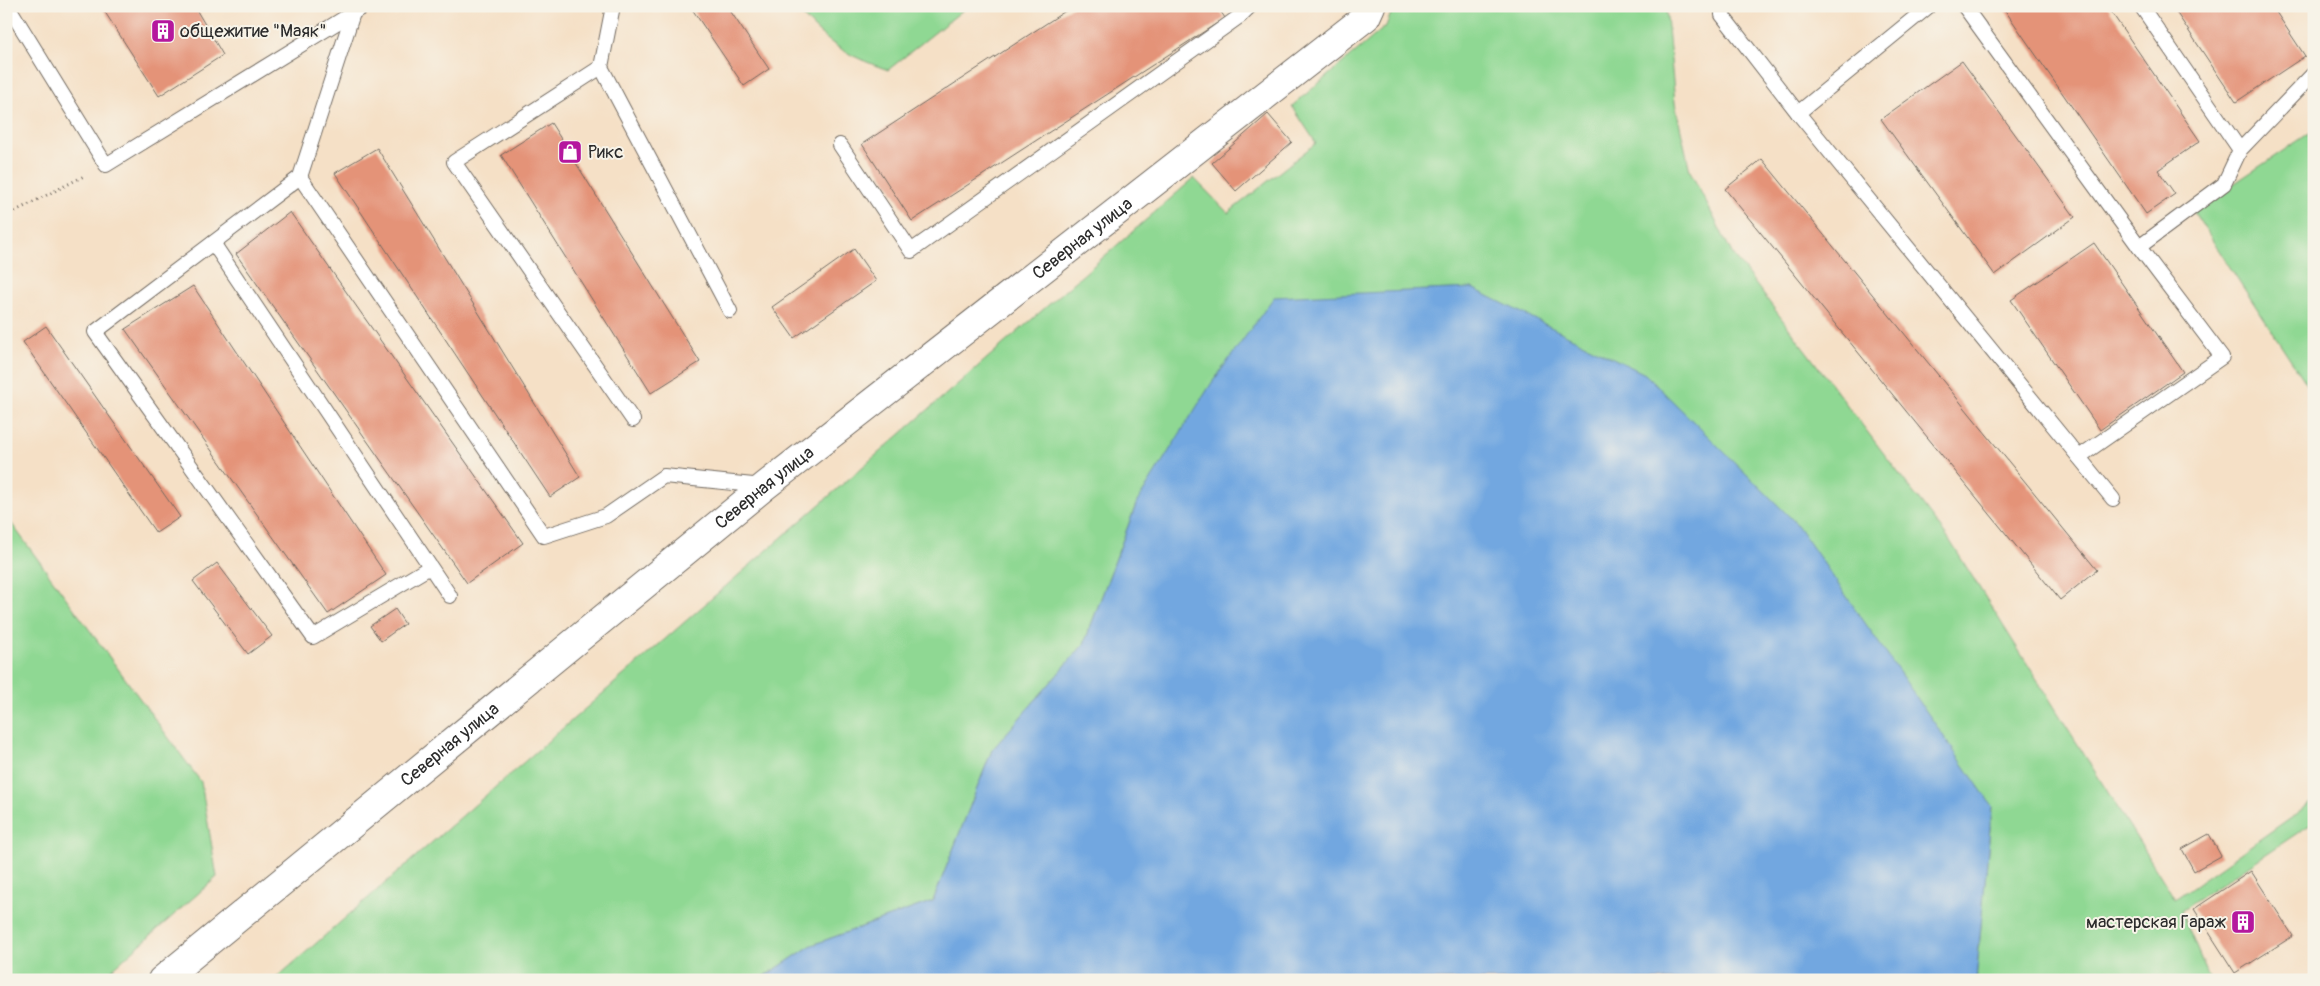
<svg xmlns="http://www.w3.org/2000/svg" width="2320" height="986" font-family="Pangolin,sans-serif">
  <rect width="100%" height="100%" fill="#f7f3e8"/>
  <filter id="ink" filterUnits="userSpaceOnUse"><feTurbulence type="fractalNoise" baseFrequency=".02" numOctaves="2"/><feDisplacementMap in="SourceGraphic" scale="10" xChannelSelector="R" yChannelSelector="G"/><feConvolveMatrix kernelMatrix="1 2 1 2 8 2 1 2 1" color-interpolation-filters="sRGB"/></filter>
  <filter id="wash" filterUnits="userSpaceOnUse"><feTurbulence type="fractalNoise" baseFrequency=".0096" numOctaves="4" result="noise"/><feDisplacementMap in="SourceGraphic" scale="20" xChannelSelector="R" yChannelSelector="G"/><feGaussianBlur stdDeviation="1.12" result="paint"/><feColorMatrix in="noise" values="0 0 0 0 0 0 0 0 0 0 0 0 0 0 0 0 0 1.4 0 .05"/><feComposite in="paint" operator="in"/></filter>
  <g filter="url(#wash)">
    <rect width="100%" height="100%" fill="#f5e0c6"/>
    <g fill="#8fd893" stroke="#5d825f">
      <path d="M794,6H968L888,70C843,54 826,43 794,6Z"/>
      <polygon points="1394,6 1666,6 1675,103 1690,171 1732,253 1950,541 2175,899 2314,801 2314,822 2181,911 2210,980 1976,980 1992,806 1137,502 1084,644 992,750 933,901 812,945 759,980 274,980 1194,178 1228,213 1316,143 1292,106 1386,26"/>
      <polygon points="2314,130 2314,395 2193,211"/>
      <polygon points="6,516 201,782 217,877 100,980 6,980"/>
    </g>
    <polygon fill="#72a7e0" stroke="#4e6986" points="1472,288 1645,374 1795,522 1992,806 1976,980 759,980 812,945 933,901 992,750 1084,644 1137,502 1211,384 1274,297"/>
    <g id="blocks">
      <g fill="#e49378">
        <polygon points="101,6 194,6 223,55 159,96"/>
        <polygon points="690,6 727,6 769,69 744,86"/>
        <polygon points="1073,6 1217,6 1225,18 912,221 862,144"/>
        <polygon points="2002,6 2107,6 2200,141 2158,170 2175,194 2146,214"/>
        <polygon points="2172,6 2272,6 2305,56 2236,102"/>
        <polygon points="1962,61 2075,217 1995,275 1881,119"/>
        <polygon points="1268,114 1292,142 1236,191 1212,163"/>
        <polygon points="551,123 700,362 651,393 501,155"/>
        <polygon points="377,148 580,477 550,497 335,173"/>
        <polygon points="1762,159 2097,570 2060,600 1725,189"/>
        <polygon points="290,212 523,543 467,583 236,254"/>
        <polygon points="2094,243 2183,372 2100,430 2011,300"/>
        <polygon points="854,249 876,281 794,338 772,307"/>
        <polygon points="193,286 386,575 328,614 125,329"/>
        <polygon points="46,326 180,517 156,533 23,342"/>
        <polygon points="217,563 272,636 248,654 193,581"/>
        <polygon points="395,609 405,624 381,641 370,626"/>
        <polygon points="2209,834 2221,856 2194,871 2182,849"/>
        <polygon points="2251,871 2293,936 2235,973 2194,909"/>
      </g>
    </g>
  </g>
  <g filter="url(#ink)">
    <use href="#blocks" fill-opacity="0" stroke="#726a61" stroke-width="1"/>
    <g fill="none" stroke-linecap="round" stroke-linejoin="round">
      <defs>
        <g id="service">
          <polyline points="8,6 106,165 364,6"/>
          <polyline points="613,6 601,67 730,311"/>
          <polyline points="1722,6 1722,15 1798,113 2113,499"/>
          <polyline points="1964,6 2139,247 2222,357 2079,457"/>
          <polyline points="2141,6 2240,150"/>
          <polyline points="353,13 300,177 95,332 313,637 430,567"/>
          <polyline points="601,67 454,162 633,420"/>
          <polyline points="1798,113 1929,6"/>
          <polyline points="840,145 911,251 1240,16 1250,6"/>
          <polyline points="300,177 544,536 606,516 664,476 763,486"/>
          <polyline points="213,243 450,596"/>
          <polyline points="2139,247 2224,184 2240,150 2314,73"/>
          <polyline points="2311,980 2314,978"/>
        </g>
        <g id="minor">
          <path id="s1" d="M162,980L765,486L1366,17L1371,6"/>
        </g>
      </defs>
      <use href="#service" stroke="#726a61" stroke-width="16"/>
      <use href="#minor" stroke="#726a61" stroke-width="30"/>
      <polyline stroke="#726a61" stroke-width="3" stroke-dasharray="1 4" stroke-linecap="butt" points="6,216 84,176"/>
      <use href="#service" stroke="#fff" stroke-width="14"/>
      <use href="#minor" stroke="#fff" stroke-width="28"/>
    </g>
  </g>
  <defs>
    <symbol id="building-square" viewBox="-11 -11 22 22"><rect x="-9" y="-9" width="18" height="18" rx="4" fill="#b5179e" stroke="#f7f3e8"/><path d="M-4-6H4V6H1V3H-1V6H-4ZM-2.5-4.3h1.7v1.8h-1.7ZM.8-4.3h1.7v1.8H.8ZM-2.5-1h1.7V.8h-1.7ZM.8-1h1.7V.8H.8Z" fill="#fff"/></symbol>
    <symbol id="shop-square" viewBox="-11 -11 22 22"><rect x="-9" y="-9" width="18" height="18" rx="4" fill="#b5179e" stroke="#f7f3e8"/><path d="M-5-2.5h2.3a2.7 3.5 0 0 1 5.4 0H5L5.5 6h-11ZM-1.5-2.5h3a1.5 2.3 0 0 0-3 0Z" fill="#fff"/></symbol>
  </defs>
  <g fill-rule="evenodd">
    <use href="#building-square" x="149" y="17" width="28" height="28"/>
    <use href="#shop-square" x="556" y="138" width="28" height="28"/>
    <use href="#building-square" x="2229" y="908" width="28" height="28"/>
  </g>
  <g text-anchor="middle" stroke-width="4" stroke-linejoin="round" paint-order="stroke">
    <g font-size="18" fill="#2b2b2b" stroke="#f7f3e8" text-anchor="start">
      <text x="180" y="37">общежитие "Маяк"</text>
      <text x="588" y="158">Рикс</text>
      <text x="2226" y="928" text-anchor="end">мастерская Гараж</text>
    </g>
    <g font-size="18" fill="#2b2b2b" stroke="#f7f3e8">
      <text dy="6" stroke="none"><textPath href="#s1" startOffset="1182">Северная улица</textPath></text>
      <text dy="6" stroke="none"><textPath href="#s1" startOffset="778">Северная улица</textPath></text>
      <text dy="6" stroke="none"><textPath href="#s1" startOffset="372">Северная улица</textPath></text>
    </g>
  </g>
  <rect width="2320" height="986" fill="none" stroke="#f7f3e8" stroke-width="25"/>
</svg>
